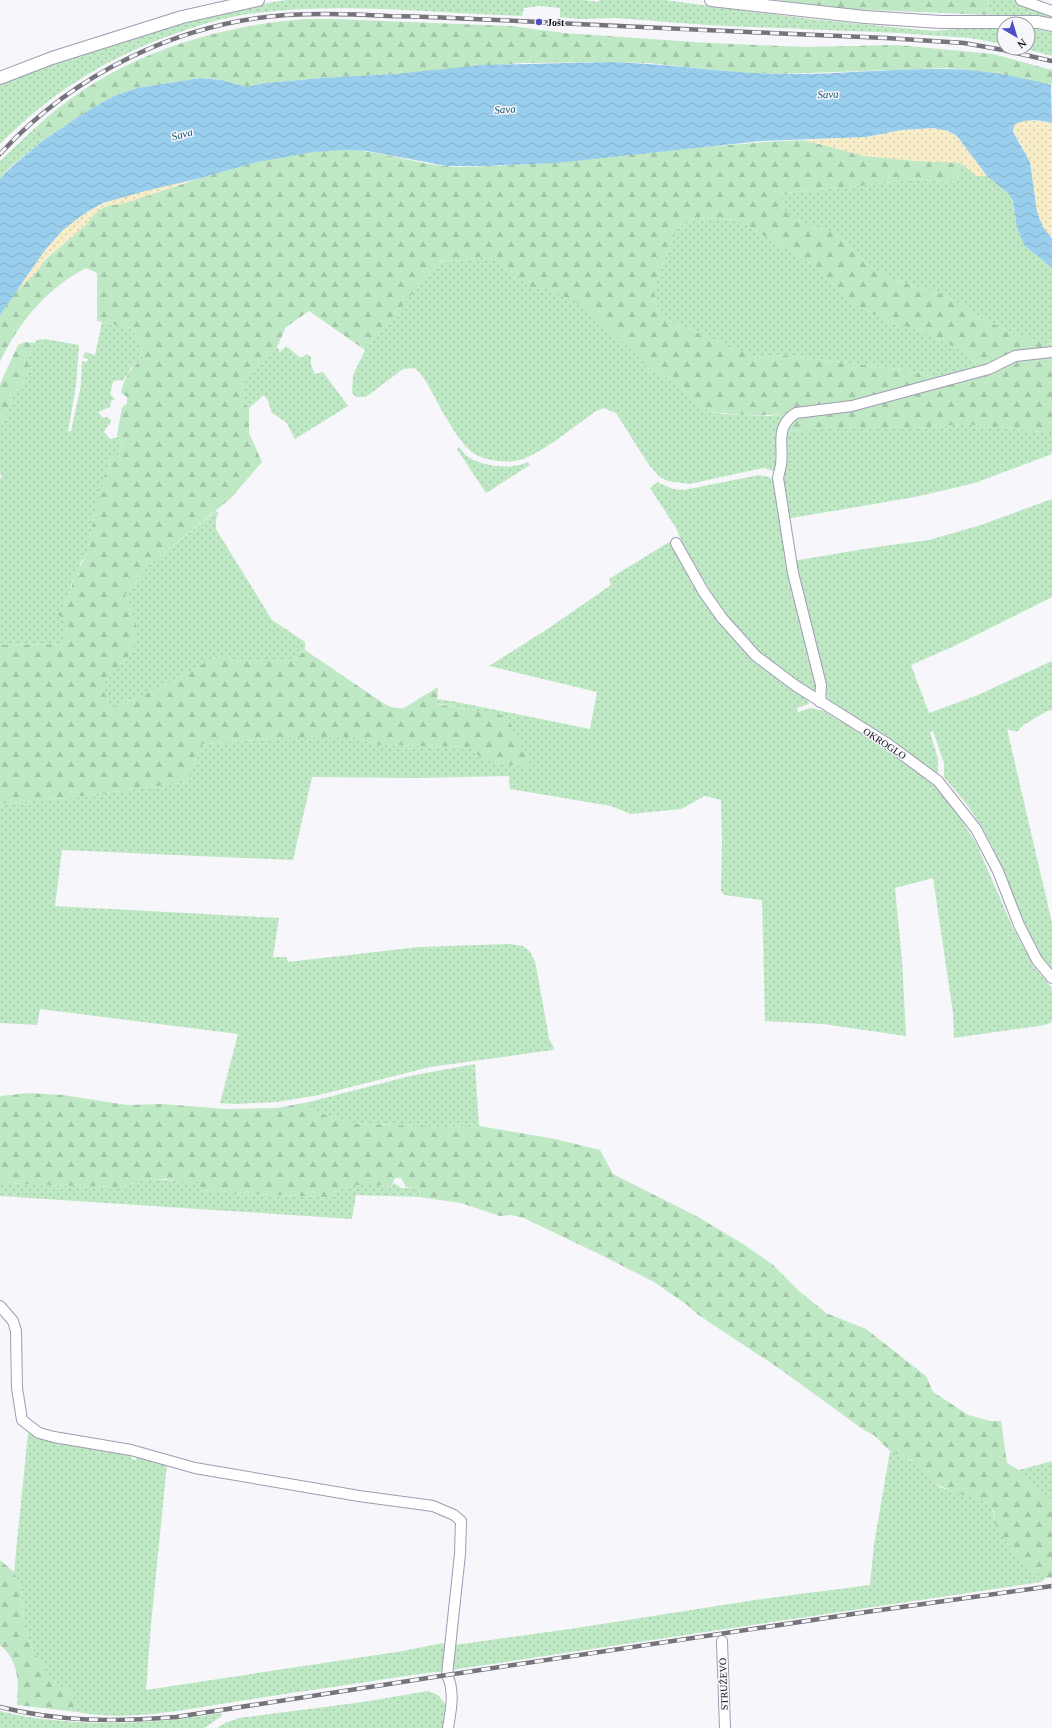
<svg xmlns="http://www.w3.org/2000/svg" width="1052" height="1728" font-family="Georgia,serif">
  <defs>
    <pattern id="grass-dots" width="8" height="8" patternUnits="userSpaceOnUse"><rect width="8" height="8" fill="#bfe8c4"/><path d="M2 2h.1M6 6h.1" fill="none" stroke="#a3c6a8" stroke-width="1.8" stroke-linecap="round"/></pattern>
    <pattern id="forest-firs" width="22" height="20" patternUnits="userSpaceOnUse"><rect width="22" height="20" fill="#bfe8c4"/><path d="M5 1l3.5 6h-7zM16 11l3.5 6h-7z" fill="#a3c6a8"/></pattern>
    <pattern id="sand-dots" width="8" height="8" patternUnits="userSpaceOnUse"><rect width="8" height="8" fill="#f7edc8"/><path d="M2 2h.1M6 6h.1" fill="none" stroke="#d3caab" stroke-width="1.8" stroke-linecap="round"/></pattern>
    <pattern id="water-waves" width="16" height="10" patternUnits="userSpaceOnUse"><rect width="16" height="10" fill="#9aceed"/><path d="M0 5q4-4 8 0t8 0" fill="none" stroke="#84b0ca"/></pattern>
  </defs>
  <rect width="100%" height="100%" fill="#f7f6fb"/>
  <g fill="url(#grass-dots)">
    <path d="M287,0H583L599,2V0H664L811,19L933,31L984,27H1004V44L970,38L898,33L707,25L616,18L579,19L560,17V8L540,6L524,8L522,16C434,13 344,2 256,13C230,16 205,23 180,32C109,56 53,91 0,144V85C30,72 61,62 92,51C155,30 220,9 287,0Z"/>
    <polygon points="989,0 1014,0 1050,17 1049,18 1036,15 991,15 988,6"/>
    <polygon points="1028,28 1052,32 1052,56 1023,48 1028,48"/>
    <polygon points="36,127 41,142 6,171 0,179 0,161"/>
    <polygon points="961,163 977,176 987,176 1008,192 1013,201 1017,228 1024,245 1052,268 1052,344 1033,340 1014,334 967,311 960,304 941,294 886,277 858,257 844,241 829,231 820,227 806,226 793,218 783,208 781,199 783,195 787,193 869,185 913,179 956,183"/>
    <polygon points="695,218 738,220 808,262 858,306 889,322 919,330 969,354 978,368 952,379 898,369 782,355 757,358 668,320 657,305 654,293 658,276 677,229"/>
    <path d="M484,257L500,262L527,285L534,289L541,288L551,290L575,300L635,353L650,370L679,384L690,396L695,406L699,408L721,414L768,416L785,414L777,467L773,471L764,468L753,470L690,484L668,481L660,477L649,465L616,413L604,408L596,411C576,425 545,451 523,459C509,464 485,461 473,453C461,444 453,429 445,416C437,403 426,377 415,368L403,369L366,397H356L352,393L353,375L365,350L438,263C453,259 468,262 484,257Z"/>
    <path d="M102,322L131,328L139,341L143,358L131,368L123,381L117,380L113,382L110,394L115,399L111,401L110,407L98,412L103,418L107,417L111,420C110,425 106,427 104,432L110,439L118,437L122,443L118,456L95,511L86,557L81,562L71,584L70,594L58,614L68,628L62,644L0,645V479L2,477L0,473V428L16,389L21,390L29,367L28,358L34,343L37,340L45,339L79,345L76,386L68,431H71L81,385L82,361L87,362L88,359L83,357L85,352L95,355Z"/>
    <polygon points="286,346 301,358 307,354 311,357 311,365 315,374 323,372 348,406 295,439 286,422 272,413 268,401 264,395 249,408 245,403 241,390 249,374 277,347 280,352"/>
    <polygon points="964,424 1052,433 1052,454 975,483 915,497 786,519 783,492 785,432 820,428 918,428"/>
    <path d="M459,447C462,450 464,454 467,456C482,467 512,470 528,462L530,465L486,493L457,449Z"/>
    <polygon points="759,475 769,477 774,481 817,680 816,691 814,693 778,669 739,632 714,597 684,547 676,528 650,488 657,482 673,489 684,490"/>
    <polygon points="1052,499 1052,597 952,647 911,665 929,713 978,695 1052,661 1052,710 1047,711 1022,726 1017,732 1007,729 1052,923 1052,970 1041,956 1024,925 993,848 983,829 968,806 944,777 944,763 933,731 930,732 938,759 938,775 829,702 825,693 793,561 876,547 929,540 981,525"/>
    <polygon points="216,511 218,513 216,519 216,529 272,620 305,642 305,650 295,660 234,660 216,656 164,686 110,709 102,685 126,660 129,602 125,595 148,566"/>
    <path d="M669,542L672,544C693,579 713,615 739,645C758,667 782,683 806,699L809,704L797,708L798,712L811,708L824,711L888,749L915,768L938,787L957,813L977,845L1012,926L1033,965L1052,988V1022L1045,1025L954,1038L953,1013L933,878L895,888L902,960L906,1036L823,1024L765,1021L762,900L724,895L721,891L722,841L721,800L705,796L681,809L631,814L611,806L510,789L509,776L417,778L312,777L293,860L62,850L55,906L279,918L273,957H286L288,962L419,947L508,944L523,946L530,952L535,961L549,1038L554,1048L553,1050L430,1067L319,1095L277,1102L235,1104L220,1103L238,1034L40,1009L37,1025L0,1023V804L67,798L188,782L202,744L284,738H357L378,745L470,747L485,762L507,717L436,703V699L452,701L590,729L597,692L489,666L549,628L611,585L609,579Z"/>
    <polygon points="475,1064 479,1126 441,1127 349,1123 314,1111 309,1102 410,1076"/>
    <path d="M149,1179C166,1179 182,1183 199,1182L201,1190C243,1196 287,1194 330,1198V1194L351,1185H378L391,1187L394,1183L401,1188L420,1187L419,1197L356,1195L352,1219L0,1196V1182L34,1185L120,1187Z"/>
    <path d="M28,1433L54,1441L131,1453V1459L136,1460L137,1455L167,1464L151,1624L146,1690L403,1651L443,1643L447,1644L444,1671L412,1675C355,1684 297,1692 240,1701C188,1709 130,1722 77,1712L72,1693L56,1683L45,1670L32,1648L25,1628L21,1589L14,1572Z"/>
    <path d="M890,1451C901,1455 911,1460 919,1468C927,1475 932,1483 942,1488C956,1494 978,1493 990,1506C995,1512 993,1519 997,1526C1008,1548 1025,1565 1046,1578L1041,1582L451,1670L454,1645L570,1629L755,1600L870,1585L874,1544Z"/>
    <polygon points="1052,1461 1052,1501 1037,1487 1022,1478 1019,1470"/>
    <polygon points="428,1691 438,1695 446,1705 445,1728 217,1728 225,1723 239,1718 363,1702"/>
    <path d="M0,1711C66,1728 154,1725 221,1713L222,1716L204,1728H0Z"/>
  </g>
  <g fill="url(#forest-firs)" fill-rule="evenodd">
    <polygon points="777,0 989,0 988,6 991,15 848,9"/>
    <path d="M305,19H333L511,26L564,33L709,43L806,47L897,45L993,54L1052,70V83L1051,85L985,72L948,68L780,74L745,73L648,63L609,62L522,63L394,74L321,78L266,83L247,87L222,80L200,78L137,88L114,96L87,111L41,142L36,127C110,59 206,27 305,19Z"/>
    <path d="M804,140L865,156L961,163L956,183L913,179L869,185L787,193L783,195L781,199L783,208L793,218L806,226L820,227L829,231L844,241L858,257L886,277L941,294L960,304L967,311L1014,334L1033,340L1052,344V433L964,424L918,428H820L785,432L791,413C769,417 714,416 695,406L690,396L679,384L650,370L635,353L575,301H571L551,290L541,288L534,289L527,285L500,262L484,257L473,260L444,261L438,263L365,350L309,311L286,327L277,347L249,374L241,390L245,403L249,408V433L262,462L231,498L148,566L125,595C130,604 140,629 137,639C133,655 113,674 102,685L110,709L164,686L216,656L234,660H295L305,650L386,705L395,708H404L438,687L437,704L507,716L531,767L485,762L470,747L378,745L357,738H284L202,744L188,782L67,798L0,804V645L62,644L68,628L58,614L70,594L74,574L86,557L95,511L109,459L118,456L122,443L117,435L122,408L127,403V397L121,393C124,377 131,368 143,358L139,341L131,328L97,321V273L86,268C47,288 18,323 0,362V315L13,294L38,271L42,263C55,250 71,239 84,226C91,220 95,211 104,207C112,204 123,204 131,201C201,179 273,149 348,150C381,151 413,163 446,166C461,168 478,166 494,166C597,161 700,144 804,140ZM695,218L738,220L808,262L858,306L889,322L919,330L969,354L978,368L952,379L898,369L782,355L757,358L668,320L657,305L654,293L658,276L677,229Z"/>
    <polygon points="25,342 34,343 28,358 29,367 21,390 16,389 0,428 0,384 18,345"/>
    <path d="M30,1093L63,1095L127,1105L163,1104L225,1109L277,1108L309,1102L314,1111L349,1123L441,1127L479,1126L555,1139L600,1150L613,1174L698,1217L743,1244L772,1264L799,1291L826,1313L866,1329L926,1376L933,1392L947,1401L968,1415L990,1421H1001L1007,1463L1019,1470L1022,1478L1037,1487L1052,1501V1578H1046L1032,1570L1015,1553L999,1532L995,1523L994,1512L991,1507L984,1501L953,1492L932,1482L910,1460L890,1451L875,1436L861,1428L780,1369L697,1314L686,1304L654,1282L603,1256L524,1218L512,1215L500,1216L461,1203L419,1197L420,1187H406L401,1178H395L391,1187L378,1185H351L331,1194L330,1198C287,1194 243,1196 201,1190L199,1182L187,1183L165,1179H149L120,1187L34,1185L0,1182V1096Z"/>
    <path d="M0,1560L14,1572L21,1589L25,1628L32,1648L45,1670L56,1683L72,1693L77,1712L17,1705C19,1682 19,1661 0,1645Z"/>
  </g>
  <g fill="url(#sand-dots)">
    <polygon points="1030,120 1052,123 1052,239 1043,227 1037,212 1030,162 1013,131 1014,125 1020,121"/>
    <polygon points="933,128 948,131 957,136 987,176 977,176 961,163 915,161 865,156 804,140 865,137 902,130"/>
    <path d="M197,180L181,184L129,202L104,207L94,214L86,225L46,258L42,263L38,271L13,294C29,273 43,250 62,231C98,196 150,189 197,180Z"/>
  </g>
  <path fill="url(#water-waves)" d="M609,62C666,63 722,73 778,74C834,75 891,68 947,69C982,69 1018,77 1051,85L1052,123C1040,120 1025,118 1014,125L1013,132L1030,162L1037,212L1043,227L1052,239V268L1024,245L1017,228L1013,201L1008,193L987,176L957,136L948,131L933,128L902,130L865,137L761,141L556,163L485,166H447L367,151L346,150L313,152L257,162L197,179L149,190L103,203L85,213L63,230L45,250L0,315V179L6,172L41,142L87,111L114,96L137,88L200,78L222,80L247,87L266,83L321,78L394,74L483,65Z"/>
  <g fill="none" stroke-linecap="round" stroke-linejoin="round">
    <defs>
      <g id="minor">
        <polyline points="1021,0 1052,11"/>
        <polyline points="676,543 703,591 722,618 756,656 796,686 888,744 938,781 976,829 998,871 1019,925 1037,960 1052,978"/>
        <path d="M820,702L821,685L793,573L778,478C779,474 780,469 781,465C784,445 774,427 796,413L852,406L989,369L1015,356L1052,352"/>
        <path d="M0,1306L13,1321L16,1331L17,1388L22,1420L39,1433L54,1437L131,1450L195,1468L359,1496L433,1506L454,1515L461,1521L460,1554L447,1675C455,1691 451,1710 448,1728"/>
        <polyline points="722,1641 725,1728"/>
      </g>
      <g id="tertiary">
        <polyline points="711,0 865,17 941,22 1038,22 1052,25"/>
        <polyline points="0,78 52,58 182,17 258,0"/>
      </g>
    </defs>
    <use href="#minor" stroke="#9f9cb3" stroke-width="12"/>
    <use href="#tertiary" stroke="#9f9cb3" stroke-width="14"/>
    <use href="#minor" stroke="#fff" stroke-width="10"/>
    <use href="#tertiary" stroke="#fff" stroke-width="12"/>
    <defs>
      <g id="rail">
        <path d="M0,154C73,74 178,23 286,15C321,13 355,14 389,16C445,17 500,20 556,23C666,29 776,33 886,38L964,43L1003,50L1052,61"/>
        <path d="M0,1707C60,1722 114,1722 176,1717L447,1675L866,1612L1052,1586"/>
      </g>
    </defs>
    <use href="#rail" stroke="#75747b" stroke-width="4.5"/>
    <use href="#rail" stroke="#f7f6fb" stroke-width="3" stroke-dasharray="9" stroke-linecap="butt"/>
  </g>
  <circle fill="#4e4fc5" stroke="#f7f6fb" stroke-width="1.5" cx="539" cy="22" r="4"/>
  <g text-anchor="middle" stroke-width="3" stroke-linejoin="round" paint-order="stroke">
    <g font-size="10" font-weight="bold" fill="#100f17" stroke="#f7f6fb" text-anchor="start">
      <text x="547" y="26">Jošt</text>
    </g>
    <g font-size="10" fill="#100f17" stroke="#f7f6fb">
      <text transform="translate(885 743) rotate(33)" y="4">OKROGLO</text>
      <text transform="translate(723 1684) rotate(-92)" y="4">STRUŽEVO</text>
    </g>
    <g font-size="11" font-style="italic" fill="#125270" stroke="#f7f6fb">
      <text transform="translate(828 94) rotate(-2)" y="4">Sava</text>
      <text transform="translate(505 109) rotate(-4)" y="4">Sava</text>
      <text transform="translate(182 134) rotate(-14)" y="4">Sava</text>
    </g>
  </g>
  <g transform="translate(1016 36) rotate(142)"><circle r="19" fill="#f7f6fb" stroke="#9b9aa0"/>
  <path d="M0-3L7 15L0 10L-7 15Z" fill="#4e4fc5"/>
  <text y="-6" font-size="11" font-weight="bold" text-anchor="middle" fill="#100f17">N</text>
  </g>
</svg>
